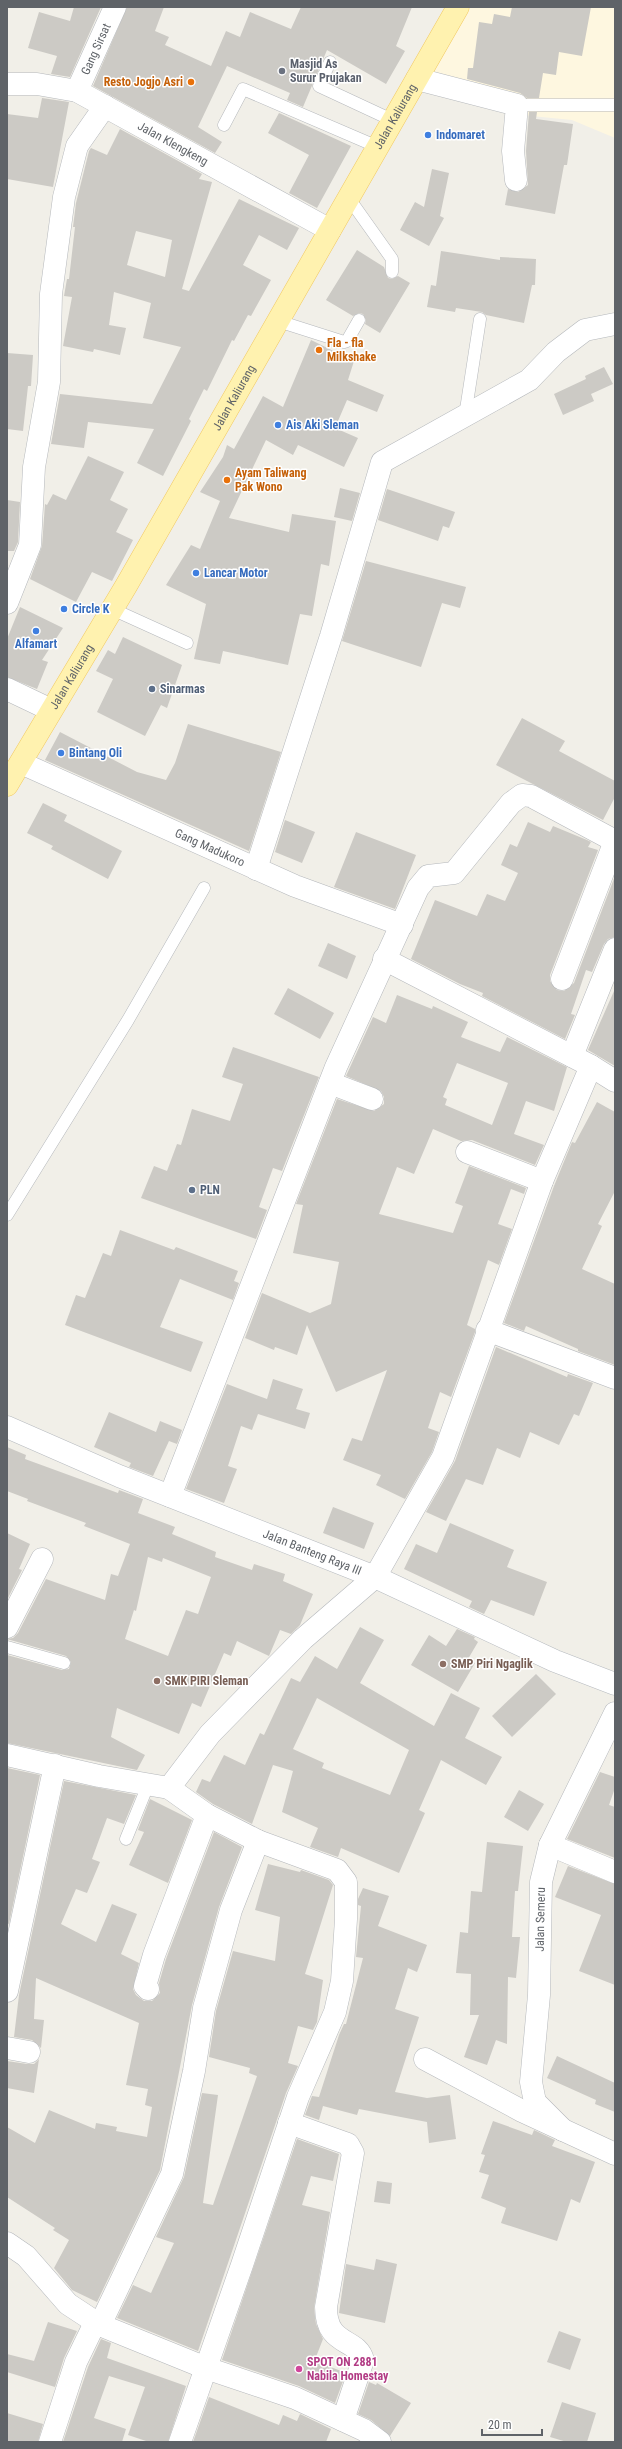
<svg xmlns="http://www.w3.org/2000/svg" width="622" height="2449" font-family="'Roboto Condensed',sans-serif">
  <rect width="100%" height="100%" fill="#f1efe8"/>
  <polygon fill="#fef7e0" points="465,7 615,7 615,138 572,120 511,114 424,79"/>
  <g fill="#cccac5" fill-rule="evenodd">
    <polygon points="74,7 101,7 70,77 51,74 57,56 28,48 39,12 70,21"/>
    <polygon points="127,7 164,7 155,31 169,37 165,45 211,66 226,31 240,37 250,12 291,29 301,7 412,7 396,46 405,51 386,84 327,50 303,107 287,100 290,93 227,66 198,127 222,142 215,153 93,86"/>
    <polygon points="512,7 591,7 582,56 559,52 556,75 543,73 539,98 527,98 520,93 467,79 468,68 473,68 479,22 492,24 494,14 510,17"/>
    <polygon points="42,98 69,102 53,187 7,179 7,114 38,118"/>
    <polygon points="529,112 537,112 536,119 573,124 567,165 564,165 555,214 505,205 508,189 518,192 528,185 526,151"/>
    <polygon points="279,113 351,146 317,208 289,193 309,155 268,133"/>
    <path d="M120,129L202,174L199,179L212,182L182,289L189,291L239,199L299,228L287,250L259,235L243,265L271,280L251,316L248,315L234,341L232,340L207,391L204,389L189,419L191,421L163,476L137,463L154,429L88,422L84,448L51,444L60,394L152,404L181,347L143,338L151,303L114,292L109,325L126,328L120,355L94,349L93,352L63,346L72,297L64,296L67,279H69L75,227H73L76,203L89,151L91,148L107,155ZM136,231L172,240L165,277L127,265Z"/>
    <polygon points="432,169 449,173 440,216 444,218 429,246 400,230 415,202 424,207"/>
    <polygon points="357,250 384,267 388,278 392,279 398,276 410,283 380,333 365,324 366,320 363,314 359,313 353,316 326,300"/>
    <polygon points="441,251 500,260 500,257 536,259 535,285 532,285 524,323 486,315 482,312 456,308 455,312 427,307 431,285 436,286"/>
    <polygon points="311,340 354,361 348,380 384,395 377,412 347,400 335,428 358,438 344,467 298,445 293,455 266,440 229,518 289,532 292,514 336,521 329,566 321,564 312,616 300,614 288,665 223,651 220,664 194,659 206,604 166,585 191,545 200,549 220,501 200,492 223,457 227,445 234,449 263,396 283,407"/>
    <polygon points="7,353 33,355 31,386 28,386 23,431 7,429"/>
    <polygon points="604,367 613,384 591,394 594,401 563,415 554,394 586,379 585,376"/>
    <polygon points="88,456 124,472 110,500 128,509 116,532 133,540 112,581 92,572 76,602 30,579 42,546 45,504 47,505 53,494 66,500"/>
    <polygon points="340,488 360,493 352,521 334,517"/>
    <polygon points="387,489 455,512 449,528 443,526 438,541 378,520"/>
    <polygon points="7,500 20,502 18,542 14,551 7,551"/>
    <polygon points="366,561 466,587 460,608 442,603 421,667 342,641"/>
    <polygon points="20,607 63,628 42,660 48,662 37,689 7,677 7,639"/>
    <polygon points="123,637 182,665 167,708 161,705 145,736 97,712 113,679 96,671 108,650 115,654"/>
    <polygon points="522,718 565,741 559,751 615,781 615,797 603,820 496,765"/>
    <polygon points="188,724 281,752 249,851 45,760 60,732 137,772 166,780 175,763"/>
    <polygon points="43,803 67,815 64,821 122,851 108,879 51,849 53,846 27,833"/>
    <polygon points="285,820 315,832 302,863 275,852"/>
    <polygon points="528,822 550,832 553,826 587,840 591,842 588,847 598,850 550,975 550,981 557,990 564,991 574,983 615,876 615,937 608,939 604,944 592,972 586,970 571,1014 575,1015 565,1039 482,996 483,993 460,984 411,959 435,900 477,916 487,894 505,901 518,873 501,865 510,844 517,847"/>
    <polygon points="356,832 416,855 395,909 334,887"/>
    <polygon points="328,943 356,956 347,979 318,966"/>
    <polygon points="288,988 334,1013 320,1039 274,1014"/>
    <polygon points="614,991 615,991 615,1066 588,1050"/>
    <path d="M397,995L432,1009L433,1006L468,1022L461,1037L500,1052L507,1037L567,1067L554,1111L526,1101L514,1134L544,1145L535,1165L472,1140L461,1141L433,1129L414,1174L397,1167L379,1214L453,1233L463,1206L455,1203L469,1166L526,1188L524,1194L511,1189L498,1224L512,1229L499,1265L488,1260L467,1325L475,1329V1332L451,1397L440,1392L428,1428L439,1432L432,1452L405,1499L376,1485L381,1475L343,1460L352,1438L362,1441L387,1370L336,1392L307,1325L297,1355L275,1347L274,1350L245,1338L262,1293L310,1313L331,1304L339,1262L293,1253L303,1205L296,1204L337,1099L374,1111L384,1104V1097L381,1091L346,1076L373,1017L386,1023ZM457,1063L508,1083L492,1125L445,1105L447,1099L443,1097Z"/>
    <polygon points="233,1047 319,1077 282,1171 273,1168 259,1207 267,1210 256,1239 141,1198 154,1166 167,1171 177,1144 181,1145 192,1109 230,1121 243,1084 222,1077"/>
    <polygon points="597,1102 615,1112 615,1191 598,1224 602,1226 582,1269 615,1284 615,1365 578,1351 578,1349 526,1326 524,1331 504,1323 554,1186 572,1142 575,1143"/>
    <polygon points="120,1230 174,1250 176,1247 238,1271 234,1281 239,1283 233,1300 180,1279 160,1327 203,1342 191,1372 65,1325 76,1295 85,1298 103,1253 111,1256"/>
    <polygon points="496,1347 567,1377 568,1374 593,1383 579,1416 574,1414 559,1445 530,1432 520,1458 497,1448 483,1485 466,1479 446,1521 426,1512 455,1461"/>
    <polygon points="273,1379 303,1389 296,1409 310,1413 305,1429 258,1414 252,1430 241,1426 228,1466 237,1469 224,1503 186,1489 227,1384 267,1399"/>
    <polygon points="109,1412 156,1432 160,1421 182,1430 177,1444 169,1441 153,1476 129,1467 131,1463 94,1447"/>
    <path d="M7,1447L26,1455L25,1459L118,1493L119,1490L143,1499L138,1513L175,1527L172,1534L216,1552L215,1557L252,1570L254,1564L285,1574L283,1581L313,1594L300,1625L291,1634L280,1630L269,1656L237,1641L231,1656L224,1653L201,1707L192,1703L179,1734L117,1708L111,1737L145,1755L137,1770L7,1743V1655L62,1670L69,1669L71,1662L66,1656L7,1639L13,1638L18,1633L46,1579L105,1600L111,1574L118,1576L130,1544L84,1526L86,1523L27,1501L28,1499L7,1491ZM148,1557L162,1562L163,1558L211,1577L198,1614L186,1610L168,1656L125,1639L134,1610L136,1611Z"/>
    <polygon points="333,1507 374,1523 364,1549 323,1533"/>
    <polygon points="450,1523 514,1550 507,1567 547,1582 534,1616 491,1600 484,1614 469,1607 472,1601 404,1569 416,1544 437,1553"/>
    <polygon points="7,1533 30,1544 19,1569 22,1570 7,1600"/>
    <path d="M360,1627L384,1640L360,1683L434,1726L451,1693L480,1708L465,1738L502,1757L486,1785L441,1760L419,1810L425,1813L399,1873L341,1848L338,1857L310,1847L318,1828L282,1812L293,1771L273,1765L252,1824L213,1804L196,1792L202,1779L210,1782L224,1755L245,1765L260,1733L264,1735L291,1678L300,1682L315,1656L337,1669ZM317,1698L409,1750L390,1795L322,1768L324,1763L293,1749Z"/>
    <polygon points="457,1629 475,1637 474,1639 478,1642 468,1659 475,1663 458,1692 411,1665 429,1635 446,1646"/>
    <polygon points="536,1674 556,1694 512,1737 492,1716"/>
    <polygon points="7,1768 40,1775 9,1924 7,1923"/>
    <polygon points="600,1772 615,1777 615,1788 609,1805 615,1807 615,1858 567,1839"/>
    <polygon points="64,1781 136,1795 124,1824 107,1818 92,1859 100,1862 87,1893 76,1889 61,1924 96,1942 112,1904 137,1914 121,1954 139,1963 133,1989 136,1995 144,2001 152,2001 160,1993 159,1983 166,1959 214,1832 242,1847 219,1907 192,2005 160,2170 97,2302 72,2290 54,2268 69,2240 53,2230 55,2228 7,2197 7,2127 35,2143 49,2110 95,2129 96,2123 117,2127 116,2131 147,2137 152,2107 145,2105 148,2089 126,2085 139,2023 36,1978 34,2019 44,2020 41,2048 32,2040 14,2037 19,1995"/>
    <polygon points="519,1790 544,1804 528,1831 504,1817"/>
    <polygon points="150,1799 192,1820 168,1883 129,1865 144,1832 138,1830"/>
    <polygon points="487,1842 523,1846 518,1891 515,1891 512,1937 520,1937 516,1978 508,1977 507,2044 496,2040 487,2065 464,2057 479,2015 470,2015 471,1974 456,1973 460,1932 468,1933 471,1891 482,1892"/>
    <polygon points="268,1864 300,1872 301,1870 329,1880 333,1885 305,1974 323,1980 317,2022 313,2030 298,2026 288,2063 298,2066 286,2093 198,2351 117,2318 133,2285 151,2293 174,2243 156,2237 184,2177 202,2093 218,2095 203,2203 213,2205 257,2076 249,2073 250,2068 209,2057 216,2011 233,1951 275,1961 280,1917 255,1910"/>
    <polygon points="568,1866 615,1884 615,1985 579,1971 601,1915 555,1897"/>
    <polygon points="363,1888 389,1896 378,1926 427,1945 417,1972 408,1968 395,2009 419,2017 395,2092 427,2098 450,2095 456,2139 429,2143 427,2122 359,2109 357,2115 323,2106 319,2120 305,2115 312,2096 319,2097 339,2035 344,2024 346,2024 363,1958 356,1957 361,1906 358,1905 358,1899"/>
    <polygon points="557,2056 615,2083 615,2112 595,2104 596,2100 547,2078"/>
    <polygon points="39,2059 34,2093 7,2088 7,2061 27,2064 34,2064"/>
    <polygon points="493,2121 532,2135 534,2130 555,2140 552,2146 595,2162 580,2203 571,2199 557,2241 501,2223 506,2208 481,2198 489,2175 479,2172 485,2155 481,2154"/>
    <polygon points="297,2139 339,2154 333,2181 311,2176 302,2205 330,2212 314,2308 316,2324 323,2339 316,2357 319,2358 318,2362 346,2373 335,2403 299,2386 222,2360"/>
    <polygon points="377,2181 392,2183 390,2204 374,2202"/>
    <polygon points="376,2259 397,2264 385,2323 339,2313 346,2264 374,2270"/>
    <polygon points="48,2322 77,2331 64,2358 55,2387 7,2372 7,2354 34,2361"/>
    <polygon points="559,2331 581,2339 570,2370 547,2362"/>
    <polygon points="101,2339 111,2343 107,2358 186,2386 168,2442 149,2442 128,2435 145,2387 109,2376 94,2418 126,2429 122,2442 63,2442 88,2367"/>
    <polygon points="369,2382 376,2385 377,2383 411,2403 390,2436 371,2420 358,2414"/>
    <polygon points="209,2397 279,2425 283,2415 297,2421 300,2414 331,2429 326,2442 193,2442"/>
    <polygon points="562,2402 596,2413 587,2442 567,2442 550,2437"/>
    <polygon points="7,2413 43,2424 38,2442 7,2442"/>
  </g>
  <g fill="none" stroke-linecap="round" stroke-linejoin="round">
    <defs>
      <g id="lane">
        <polyline points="330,62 319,86 392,120"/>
        <polyline points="517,105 615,105"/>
        <polyline points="224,125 243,89 378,147"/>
        <polyline points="348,197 392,259 392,272"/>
        <polyline points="278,321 344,342 347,341 359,320"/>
        <polyline points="465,416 480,319"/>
        <polyline points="112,609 187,643"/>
        <polyline points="7,1215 128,1020 204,888"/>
        <polyline points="7,1647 64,1663"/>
        <polyline points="126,1839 148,1785"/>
      </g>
      <g id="street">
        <polyline points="417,79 517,105 513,151 516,180"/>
        <path id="s1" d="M7,84H37L77,91L330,230"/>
        <path id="s2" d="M77,91L115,7"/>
        <polyline points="7,603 30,545 34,467 49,382 51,294 64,197 77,146 105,106"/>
        <polyline points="7,689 51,710"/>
        <path id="s3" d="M21,763L295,886L402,925"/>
        <polyline points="256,869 331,636 382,462 529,380 556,352 585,330 615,324"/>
        <polyline points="562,979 615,841"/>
        <polyline points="572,1056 615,949"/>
        <polyline points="591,1066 615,1081"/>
        <polyline points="330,1083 372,1099"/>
        <polyline points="467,1152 542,1181"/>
        <polyline points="487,1330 615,1378"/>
        <polyline points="170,1496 336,1067 418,888 428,876 454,873 511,803 522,795 531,796 615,841"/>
        <polyline points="7,1627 42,1559"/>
        <polyline points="7,1755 99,1776 169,1788 210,1734 303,1639 375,1577 443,1457 542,1181 591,1066 384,959"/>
        <polyline points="169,1788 207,1815 258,1841 337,1870 346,1882 346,1919 342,1981 335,2012 298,2097 242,2265 180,2442"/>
        <polyline points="550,1845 615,1872"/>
        <polyline points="148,1989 145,1986 154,1955 207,1815"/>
        <polyline points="7,1991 55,1765"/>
        <polyline points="7,2048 29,2052"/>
        <polyline points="425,2059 522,2111 615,2154"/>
        <path d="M289,2123L348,2144L353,2153L326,2307C326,2347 357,2337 363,2360L343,2420"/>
        <path id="s4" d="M563,2130L535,2102L531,2082L539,1995L541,1882L550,1845L615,1713"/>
        <polyline points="7,2243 26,2256 68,2304 100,2325 206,2368 295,2398 364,2430 380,2442"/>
        <polyline points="50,2442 76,2362 92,2329 100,2325 172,2174 194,2071 204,2008 231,1910 258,1841"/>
      </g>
      <g id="secondary">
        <path id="s5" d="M7,1427L119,1476L375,1577L555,1661L615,1684"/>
      </g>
      <g id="primary">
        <path id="s6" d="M7,785L126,586L458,7"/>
      </g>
    </defs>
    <use href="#lane" stroke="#b5b8bc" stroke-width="13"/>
    <use href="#street" stroke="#b5b8bc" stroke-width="23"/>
    <use href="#secondary" stroke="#b6babf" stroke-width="23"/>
    <use href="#primary" stroke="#f2c960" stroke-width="23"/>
    <use href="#lane" stroke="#fff" stroke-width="12"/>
    <use href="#street" stroke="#fff" stroke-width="22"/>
    <use href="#secondary" stroke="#fff" stroke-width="22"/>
    <use href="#primary" stroke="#fff2af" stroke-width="22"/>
  </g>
  <circle fill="#6b7280" stroke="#fff" stroke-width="1.5" cx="282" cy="71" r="4"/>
  <g fill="#e8710a" stroke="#fff" stroke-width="1.5">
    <circle cx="191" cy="82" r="4"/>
    <circle cx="319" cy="350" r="4"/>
    <circle cx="227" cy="480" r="4"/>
  </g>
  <g fill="#3f7fe0" stroke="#fff" stroke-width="1.5">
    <circle cx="428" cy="135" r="4"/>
    <circle cx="278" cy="425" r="4"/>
    <circle cx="196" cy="573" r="4"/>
    <circle cx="64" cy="609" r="4"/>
    <circle cx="36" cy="631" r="4"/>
    <circle cx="61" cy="753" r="4"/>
  </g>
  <g fill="#5c6f8a" stroke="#fff" stroke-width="1.5">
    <circle cx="152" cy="689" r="4"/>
    <circle cx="192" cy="1190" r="4"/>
  </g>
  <g fill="#8d6e63" stroke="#fff" stroke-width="1.5">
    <circle cx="443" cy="1664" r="4"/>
    <circle cx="157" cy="1681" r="4"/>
  </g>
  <circle fill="#d1479c" stroke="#fff" stroke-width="1.5" cx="299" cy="2369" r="4"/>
  <g text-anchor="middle" stroke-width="3" stroke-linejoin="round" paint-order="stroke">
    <g font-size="12" fill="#5f6368" stroke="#fff">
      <text dy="4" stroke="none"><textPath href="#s2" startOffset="46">Gang Sirsat</textPath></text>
      <text dy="4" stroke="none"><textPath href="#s6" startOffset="773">Jalan Kaliurang</textPath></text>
      <text dy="4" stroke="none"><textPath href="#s1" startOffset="180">Jalan Klengkeng</textPath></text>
      <text dy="4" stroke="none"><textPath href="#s6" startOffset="449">Jalan Kaliurang</textPath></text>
      <text dy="4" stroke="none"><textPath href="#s6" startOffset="126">Jalan Kaliurang</textPath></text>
      <text dy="4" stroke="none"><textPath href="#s3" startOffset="207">Gang Madukoro</textPath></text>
      <text dy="4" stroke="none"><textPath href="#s5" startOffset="330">Jalan Banteng Raya III</textPath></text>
      <text dy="4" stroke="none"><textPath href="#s4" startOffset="223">Jalan Semeru</textPath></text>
    </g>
    <g font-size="12" font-weight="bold" fill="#5b616d" stroke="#fff" text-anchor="start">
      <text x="290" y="68">Masjid As<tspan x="290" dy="14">Surur Prujakan</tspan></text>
    </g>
    <g font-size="12" font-weight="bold" fill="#c56008" stroke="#fff" text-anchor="start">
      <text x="183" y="86" text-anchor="end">Resto Jogjo Asri</text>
      <text x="327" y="347">Fla - fla<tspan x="327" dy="14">Milkshake</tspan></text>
      <text x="235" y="477">Ayam Taliwang<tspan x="235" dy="14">Pak Wono</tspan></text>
    </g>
    <g font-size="12" font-weight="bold" fill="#366cbe" stroke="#fff" text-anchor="start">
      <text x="436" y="139">Indomaret</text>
      <text x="286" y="429">Ais Aki Sleman</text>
      <text x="204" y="577">Lancar Motor</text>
      <text x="72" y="613">Circle K</text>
      <text x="36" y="648" text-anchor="middle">Alfamart</text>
      <text x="69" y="757">Bintang Oli</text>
    </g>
    <g font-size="12" font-weight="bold" fill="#4e5e75" stroke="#fff" text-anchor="start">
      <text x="160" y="693">Sinarmas</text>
      <text x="200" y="1194">PLN</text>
    </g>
    <g font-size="12" font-weight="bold" fill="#785e54" stroke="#fff" text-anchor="start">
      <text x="451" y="1668">SMP Piri Ngaglik</text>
      <text x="165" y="1685">SMK PIRI Sleman</text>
    </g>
    <g font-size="12" font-weight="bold" fill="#b23c85" stroke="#fff" text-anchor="start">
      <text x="307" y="2366">SPOT ON 2881<tspan x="307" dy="14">Nabila Homestay</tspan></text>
    </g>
  </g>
  <rect width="622" height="2449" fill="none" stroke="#5f6368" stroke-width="16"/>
  <path d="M482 2429v6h60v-6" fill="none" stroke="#5f6368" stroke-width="2"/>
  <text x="488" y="2429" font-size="12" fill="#5f6368" stroke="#ffffff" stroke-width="3" paint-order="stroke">20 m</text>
</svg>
